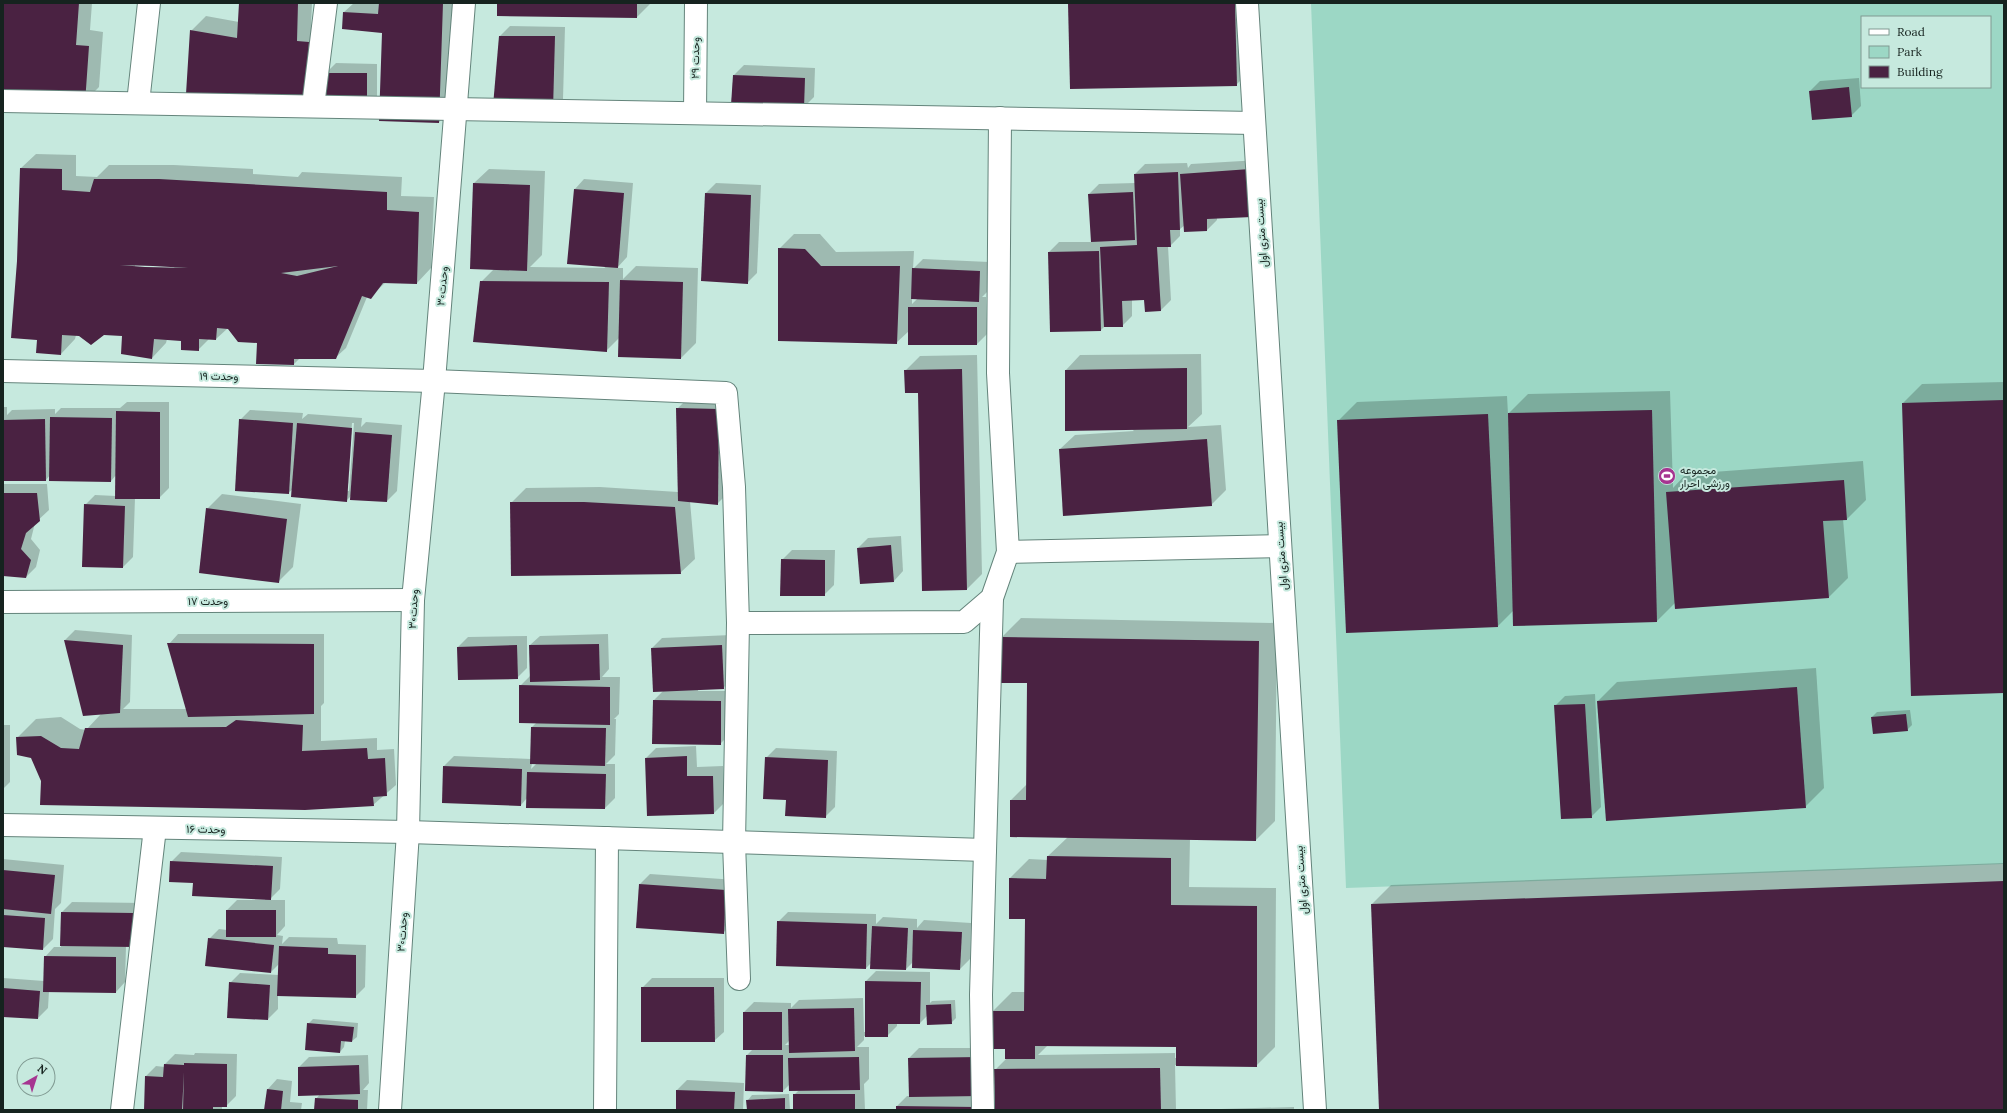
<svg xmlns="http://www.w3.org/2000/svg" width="2007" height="1113" font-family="Lora,Vazirmatn,serif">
  <rect width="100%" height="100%" fill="#c6e9de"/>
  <path fill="#9cd7c5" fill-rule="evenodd" d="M1311,3H2004V864L1346,888ZM1862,17H1990V87H1862Z"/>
  <g fill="#0003" fill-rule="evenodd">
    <polygon points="3,3 92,3 90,30 103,32 99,87 84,102"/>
    <polygon points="240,3 312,3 311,26 323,28 305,116 191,31 206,16 239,22"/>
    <polygon points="354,3 453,3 449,112 439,122 383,32 344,12"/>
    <polygon points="498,3 651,3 637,17"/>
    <polygon points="1069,3 1254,3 1255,66 1236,85"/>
    <polygon points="510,26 565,27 563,99 553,109 500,36"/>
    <polygon points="336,63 377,64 377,98 367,108 326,73"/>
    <polygon points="744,65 815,68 814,97 804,107 734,75"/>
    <polygon points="1859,78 1861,106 1851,116 1810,91 1820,81"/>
    <path d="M36,154L76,155V176L97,177L109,165H174L253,169V174L298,177L302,172L402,177L401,196L434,197L431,268L417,283L386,282L370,297H367L346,348L335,358H300L294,364L258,342L228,328L216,339H209L198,350L182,340L167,339L166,343L152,358L123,335H76L75,339L61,354L38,339L18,261L21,168ZM135,264L175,266L174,268L135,267Z"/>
    <polygon points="1259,160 1217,217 1217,220 1207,230 1185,231 1185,225 1180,229 1180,236 1170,246 1168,246 1171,300 1161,310 1146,311 1145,299 1132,300 1132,316 1122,326 1105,326 1101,330 1049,252 1059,242 1092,242 1089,194 1099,184 1135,183 1135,174 1145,164 1187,163 1188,168 1191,164"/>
    <polygon points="489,169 545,171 542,255 530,267 605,268 575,189 584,179 633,183 627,257 617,268 623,268 623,279 636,266 698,268 696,343 681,358 619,356 619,338 606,351 481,282 494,269 474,183"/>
    <polygon points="716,183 761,185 757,273 747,283 706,193"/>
    <path d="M794,234H820L836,252L914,251L913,269L923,259L989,262L988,291L982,297H986L987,334L977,344L909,331L896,343L779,249ZM912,298H918L912,304Z"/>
    <polygon points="1201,354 1202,414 1188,427 1221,425 1226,490 1211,505 1060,449 1075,435 1134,431 1066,370 1080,355"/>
    <polygon points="977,355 982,574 967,589 923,590 919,392 905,371 920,356"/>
    <polygon points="2004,382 2004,692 1903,403 1922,384"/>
    <polygon points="1670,391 1673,488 1686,474 1863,461 1866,500 1847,519 1843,519 1848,578 1829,597 1676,602 1657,621 1514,610 1498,626 1338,421 1357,402 1507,396 1508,414 1528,394"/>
    <polygon points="687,399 729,400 727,494 717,504 690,501 695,559 680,573 511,503 526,488 600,487 678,492 677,409"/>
    <polygon points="127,402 169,402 169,488 159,498 135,498 133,557 123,567 85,505 95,495 116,496 116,475 111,481 50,475 46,480 3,480 3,407 7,407 7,415 12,410 55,409 55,414 61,408 120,408"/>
    <path d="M250,410L303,413L302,419L308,414L362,418L361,427L366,422L402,425L397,491L387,501L351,496L347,500L293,489L288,493L240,420ZM352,423H354L349,491H347Z"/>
    <polygon points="3,484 47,484 49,510 35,523 31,539 40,550 36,567 26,577 3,575"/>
    <polygon points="222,494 301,504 293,567 278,582 207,509"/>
    <polygon points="901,536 903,571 894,581 858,548 868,538"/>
    <polygon points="792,550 835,550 834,585 824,595 782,560"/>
    <path d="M1021,618L1277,623L1275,821L1256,840L1190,839L1189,887L1276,888L1275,1047L1256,1066L1175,1065L1176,1110H996L995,1070L1006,1059V1048L993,1011L1012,992H1026V918L1010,878L1029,859L1048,860V856L1068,837L1011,800L1027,784L1028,682L1002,637ZM1048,1045L1177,1046V1058H1175V1053L1038,1055Z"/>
    <polygon points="75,630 132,635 130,702 123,709 187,709 169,644 178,634 324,634 324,703 321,706 321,741 377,738 377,750 394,749 396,785 373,805 42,781 32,758 17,738 36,719 61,717 80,729 86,730 101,714 84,715 65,640"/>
    <path d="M608,634L609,669L602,677H620L619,714L614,719H616L615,755L606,764H615V798L605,808L527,798L521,805L444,766L454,756L531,759L532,727L537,722L520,686L530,676V645L540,636ZM532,763H537L531,769Z"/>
    <polygon points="731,635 733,678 723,688 698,689 698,691 730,691 730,734 720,744 654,700 664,690 652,648 662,638"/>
    <polygon points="527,636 527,668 517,678 458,647 468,637"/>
    <polygon points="1816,668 1824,788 1805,807 1598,701 1617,682"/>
    <polygon points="1595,694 1601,807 1591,817 1555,706 1565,696"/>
    <polygon points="1910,710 1912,725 1907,730 1872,717 1877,712"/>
    <polygon points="3,725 10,725 10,782 3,789"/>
    <polygon points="696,746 697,767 723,766 724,803 714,813 648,815 646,758 656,748"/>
    <polygon points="776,748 837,751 835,807 825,817 787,799 766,758"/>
    <polygon points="181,852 282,857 280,889 269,900 285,900 285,926 277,935 283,936 282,944 289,937 337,938 338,944 366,945 365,987 355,997 278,995 278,1009 268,1019 230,983 240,973 279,975 279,964 271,972 209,939 219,929 227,930 227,910 237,900 265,900 265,898 194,882 171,862"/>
    <polygon points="3,859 64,865 61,903 55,909 53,939 43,949 3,946"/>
    <polygon points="2004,863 2004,1110 1380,1110 1372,904 1391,885"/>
    <polygon points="650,874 736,880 733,923 723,933 640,884"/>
    <polygon points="72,902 144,903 126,946 125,982 116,992 49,991 48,1008 38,1018 3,1016 3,978 44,981 45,957 54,947 61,947 62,912"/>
    <polygon points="788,912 876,914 876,924 883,917 917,919 917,928 924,920 971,923 970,959 960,969 913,962 906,969 872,962 866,968 778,922"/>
    <path d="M876,971L930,972V1003L932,1001L955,1000L956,1018L951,1023L927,1016L920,1023H897V1026L887,1036H864V1040L857,1047H869V1079L864,1084L865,1110H794V1095L799,1090L790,1084L783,1091L747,1055L753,1049L744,1012L754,1002L791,1003V1008L799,1000L863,998L864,1032H866V981ZM790,1040V1045H785Z"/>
    <polygon points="652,978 724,978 724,1032 714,1041 642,988"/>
    <polygon points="313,1019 358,1023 357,1037 352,1041 345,1041 344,1047 340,1052 308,1024"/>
    <polygon points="919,1048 990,1048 985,1110 897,1110 897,1106 907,1096 910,1096 909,1058"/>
    <polygon points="195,1053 237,1054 236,1096 226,1106 222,1106 222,1110 145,1110 146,1076 156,1066 165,1067 165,1064 175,1054 194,1055"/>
    <polygon points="368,1055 369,1083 363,1090 368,1090 367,1110 315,1110 316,1099 320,1094 299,1067 309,1057"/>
    <polygon points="277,1079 292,1081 290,1102 302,1103 301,1110 265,1110 268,1089"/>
    <polygon points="687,1080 744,1083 743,1110 677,1110 677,1090"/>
    <polygon points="789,1094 790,1110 748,1110 748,1100 752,1095"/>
    <polygon points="1294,1107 1294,1110 1220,1110 1221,1109"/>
  </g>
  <g fill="#4a2242" fill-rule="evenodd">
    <polygon points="3,3 79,3 76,45 89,46 85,103 3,96"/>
    <polygon points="239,3 298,3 297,41 309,42 305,117 185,110 190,30 237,38"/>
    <polygon points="379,3 443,3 439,123 379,121 382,33 342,29 343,12 378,14"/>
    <polygon points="497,3 637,3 637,18 497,16"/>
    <polygon points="1068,3 1235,3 1237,86 1070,89"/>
    <polygon points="499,36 555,36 553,110 493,106"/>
    <rect x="325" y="73" width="42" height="36"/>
    <polygon points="733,75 805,78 804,108 731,105"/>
    <polygon points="1849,87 1852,117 1812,120 1809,91"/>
    <path d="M20,168L62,169V190L90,192L94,179H159L387,192V210L419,212L417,284L383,283L371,299L362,296L336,359H294V365L256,364L257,343L238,342L228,329L217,328L216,340L199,339V351L181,350V341L154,339L152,359L121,354L122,336L104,335L91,345L79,336L62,335L61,355L36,353L37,340L11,338L17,261ZM120,265L153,266L188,268L145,267ZM338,266L297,276L281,273Z"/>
    <polygon points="1250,169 1252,217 1207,219 1207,231 1184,232 1180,174"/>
    <polygon points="1178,172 1180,230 1170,230 1171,247 1157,247 1161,311 1145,312 1144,300 1122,301 1123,327 1104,327 1100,247 1137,245 1134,174"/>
    <polygon points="473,183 530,185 527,271 470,269"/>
    <polygon points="574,189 624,193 618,268 567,264"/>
    <polygon points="1133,192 1135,240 1091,242 1088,194"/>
    <polygon points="705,193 751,195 748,284 701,281"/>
    <polygon points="778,248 805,249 821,266 900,266 897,344 778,341"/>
    <polygon points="1099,251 1101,331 1050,332 1048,252"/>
    <polygon points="912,268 980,271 979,302 911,299"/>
    <polygon points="620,280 683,282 681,359 618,357"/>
    <polygon points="480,281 609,282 607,352 473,342"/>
    <rect x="908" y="307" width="69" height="38"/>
    <polygon points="1187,368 1187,429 1065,431 1065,370"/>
    <polygon points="962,369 967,590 922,591 918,393 905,393 904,370"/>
    <polygon points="2004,400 2004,693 1911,696 1902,403"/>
    <polygon points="676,408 719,409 718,505 678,501"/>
    <polygon points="1652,410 1657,622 1513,626 1508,413"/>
    <polygon points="116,411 160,412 160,499 115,499"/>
    <polygon points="1488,414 1498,627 1346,633 1337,420"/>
    <polygon points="50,417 112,418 111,482 49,481"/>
    <polygon points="45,419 46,481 3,481 3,420"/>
    <polygon points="239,419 293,423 289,494 235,491"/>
    <polygon points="297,423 352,428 347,502 291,497"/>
    <polygon points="355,432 392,435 387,502 350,500"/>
    <polygon points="1207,439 1212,506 1063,516 1059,449"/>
    <polygon points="1844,480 1847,520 1823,521 1829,598 1675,609 1666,492"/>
    <polygon points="3,493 37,493 40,521 26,533 21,549 31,560 26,578 3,576"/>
    <polygon points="510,502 584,502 675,507 681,574 511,576"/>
    <polygon points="84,504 125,506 123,568 82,567"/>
    <polygon points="206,508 287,519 279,583 199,573"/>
    <polygon points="891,545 894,582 860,584 857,548"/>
    <polygon points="781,559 825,560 825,596 780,596"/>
    <polygon points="1001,637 1259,641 1256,841 1010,837 1010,800 1026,800 1027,683 1000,683"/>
    <polygon points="64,640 123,645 120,713 83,716"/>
    <polygon points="167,643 314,644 314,714 188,717"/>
    <polygon points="599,644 600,680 530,682 529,645"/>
    <polygon points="517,645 518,679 458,680 457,647"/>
    <polygon points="722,645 724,689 653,692 651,648"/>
    <polygon points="519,685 610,687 610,725 519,723"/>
    <polygon points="1797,687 1806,808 1606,821 1597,701"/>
    <polygon points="653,700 721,701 721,745 652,744"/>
    <polygon points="1585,704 1592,818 1561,819 1554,705"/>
    <polygon points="1906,714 1908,731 1873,734 1871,717"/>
    <polygon points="236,720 303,725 302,751 367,748 368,759 385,758 387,796 373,797 374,806 305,810 40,805 41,781 31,758 17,755 16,737 41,736 61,748 79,749 85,728 226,727"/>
    <polygon points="531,727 606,728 605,766 530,764"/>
    <polygon points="687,756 687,776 713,776 714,814 647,816 645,758"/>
    <polygon points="765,757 828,760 826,818 785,816 786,800 763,799"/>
    <polygon points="443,766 522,769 521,806 442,803"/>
    <polygon points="527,772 606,774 605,809 526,808"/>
    <polygon points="1047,856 1171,858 1171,905 1257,906 1257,1067 1176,1066 1176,1047 1035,1046 1035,1059 1005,1059 1005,1049 992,1049 992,1011 1024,1011 1025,919 1009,919 1009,878 1046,879"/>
    <polygon points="170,861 273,866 271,900 192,896 193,883 169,882"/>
    <polygon points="3,870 55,875 51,914 3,909"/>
    <polygon points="2004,881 2004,1110 1379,1110 1371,904"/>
    <polygon points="639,884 726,890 724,934 636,928"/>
    <rect x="226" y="910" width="50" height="27"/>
    <polygon points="61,912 134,913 134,947 60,946"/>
    <polygon points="3,915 45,918 43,950 3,947"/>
    <polygon points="777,921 867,924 866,969 776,966"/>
    <polygon points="872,926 908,928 906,970 870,969"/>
    <polygon points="913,930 962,932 960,970 912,968"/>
    <polygon points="208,938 274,945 271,973 205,966"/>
    <polygon points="279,946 328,948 328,954 356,955 356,998 277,996"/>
    <polygon points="44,956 116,957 116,993 43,992"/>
    <polygon points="865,981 921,982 920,1024 888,1024 888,1037 865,1037"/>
    <polygon points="229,982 270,985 268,1020 227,1018"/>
    <polygon points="641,987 714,987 715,1042 641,1042"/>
    <polygon points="3,988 40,991 38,1019 3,1017"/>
    <polygon points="951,1004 952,1024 927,1025 926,1005"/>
    <polygon points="854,1008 855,1051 789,1053 788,1009"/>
    <rect x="743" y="1012" width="39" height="38"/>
    <polygon points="307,1023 354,1027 352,1042 341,1041 340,1053 305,1050"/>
    <polygon points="746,1055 783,1055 783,1092 745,1091"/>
    <polygon points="859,1057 860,1090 789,1091 788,1058"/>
    <polygon points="980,1057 981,1096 909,1097 908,1058"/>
    <polygon points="184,1063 227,1064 227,1107 213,1107 213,1110 183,1110 184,1072 182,1110 144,1110 145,1076 163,1077 164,1064 184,1065"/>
    <polygon points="359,1065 360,1094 298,1096 298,1067"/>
    <polygon points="1160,1068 1161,1110 995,1110 994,1069"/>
    <polygon points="267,1089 283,1091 281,1110 264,1110"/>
    <polygon points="676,1090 735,1092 734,1110 676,1110"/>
    <rect x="793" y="1094" width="62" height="16"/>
    <polygon points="315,1098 358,1100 358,1110 314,1110"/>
    <polygon points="785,1098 785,1110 747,1110 746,1100"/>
    <polygon points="896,1106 976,1107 976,1110 896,1110"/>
  </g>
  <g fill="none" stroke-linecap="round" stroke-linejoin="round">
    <defs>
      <g id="street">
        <polyline points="3,101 1254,123"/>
        <polyline points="138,103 149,3"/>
        <polyline points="313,106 326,3"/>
        <polyline points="695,113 696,3"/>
        <polyline points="3,371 434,381 726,393 734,487 738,623 964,622 992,598 1008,552 998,373 1000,118"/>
        <polyline points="1008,552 1280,546"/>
        <polyline points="3,602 413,600"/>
        <polyline points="738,623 734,843 739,979"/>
        <polyline points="3,825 408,832 985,850"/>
        <polyline points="122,1110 155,828"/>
        <polyline points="390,1110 408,832 413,600 434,381 464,3"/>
        <polyline points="605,1110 607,838"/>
        <polyline points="983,1110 981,995 992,598"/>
      </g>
      <polyline id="secondary" points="1247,3 1315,1110"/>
    </defs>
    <use href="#street" stroke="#64847b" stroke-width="24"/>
    <use href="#secondary" stroke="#64847b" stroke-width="24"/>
    <use href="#street" stroke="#fff" stroke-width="22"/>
    <use href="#secondary" stroke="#fff" stroke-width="22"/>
  </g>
  <defs>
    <symbol id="stadium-disc" viewBox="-11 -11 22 22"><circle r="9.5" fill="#a63591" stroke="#c6e9de"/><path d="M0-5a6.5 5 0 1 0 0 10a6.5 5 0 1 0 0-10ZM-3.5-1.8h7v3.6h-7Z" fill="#fff"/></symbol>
  </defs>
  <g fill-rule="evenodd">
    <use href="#stadium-disc" x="1657" y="466" width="20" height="20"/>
  </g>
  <g text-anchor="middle" stroke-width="4" stroke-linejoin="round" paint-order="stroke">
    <g font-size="11" fill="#16231f" stroke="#c6e9de">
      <text transform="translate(695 58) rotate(-89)" y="4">وحدت ۲۹</text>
      <text transform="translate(1261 233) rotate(-94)" y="4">بیست متری اول</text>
      <text transform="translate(442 286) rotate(-85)" y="4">وحدت۳۰</text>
      <text transform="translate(219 376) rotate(1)" y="4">وحدت ۱۹</text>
      <text transform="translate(1281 556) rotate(-94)" y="4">بیست متری اول</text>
      <text x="208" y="605">وحدت ۱۷</text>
      <text transform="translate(413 609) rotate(-87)" y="4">وحدت۳۰</text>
      <text transform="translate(206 829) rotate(1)" y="4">وحدت ۱۶</text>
      <text transform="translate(1301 880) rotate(-94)" y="4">بیست متری اول</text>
      <text transform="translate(402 932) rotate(-86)" y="4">وحدت۳۰</text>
    </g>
    <g font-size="11" fill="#16231f" stroke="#c6e9de" text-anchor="start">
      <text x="1680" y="474">مجموعه<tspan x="1680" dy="13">ورزشی احرار</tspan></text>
    </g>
  </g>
  <rect width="2007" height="1113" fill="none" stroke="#16231f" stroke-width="8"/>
  <rect x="1861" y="16" width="130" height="72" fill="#c6e9de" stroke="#809a92"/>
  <rect x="1869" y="29" width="20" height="6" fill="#ffffff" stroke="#809a92"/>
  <text x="1897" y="36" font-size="12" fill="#16231f">Road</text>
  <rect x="1869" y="46" width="20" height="12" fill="#9cd7c5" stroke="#809a92"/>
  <text x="1897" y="56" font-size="12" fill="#16231f">Park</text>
  <rect x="1869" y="66" width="20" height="12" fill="#4a2242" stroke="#809a92"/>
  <text x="1897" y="76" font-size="12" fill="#16231f">Building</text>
  <g transform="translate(36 1077) rotate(39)"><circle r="19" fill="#c6e9de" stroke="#809a92"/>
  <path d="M0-3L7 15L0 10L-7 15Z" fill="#a63591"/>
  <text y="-6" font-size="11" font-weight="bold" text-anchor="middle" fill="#16231f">N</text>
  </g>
</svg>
